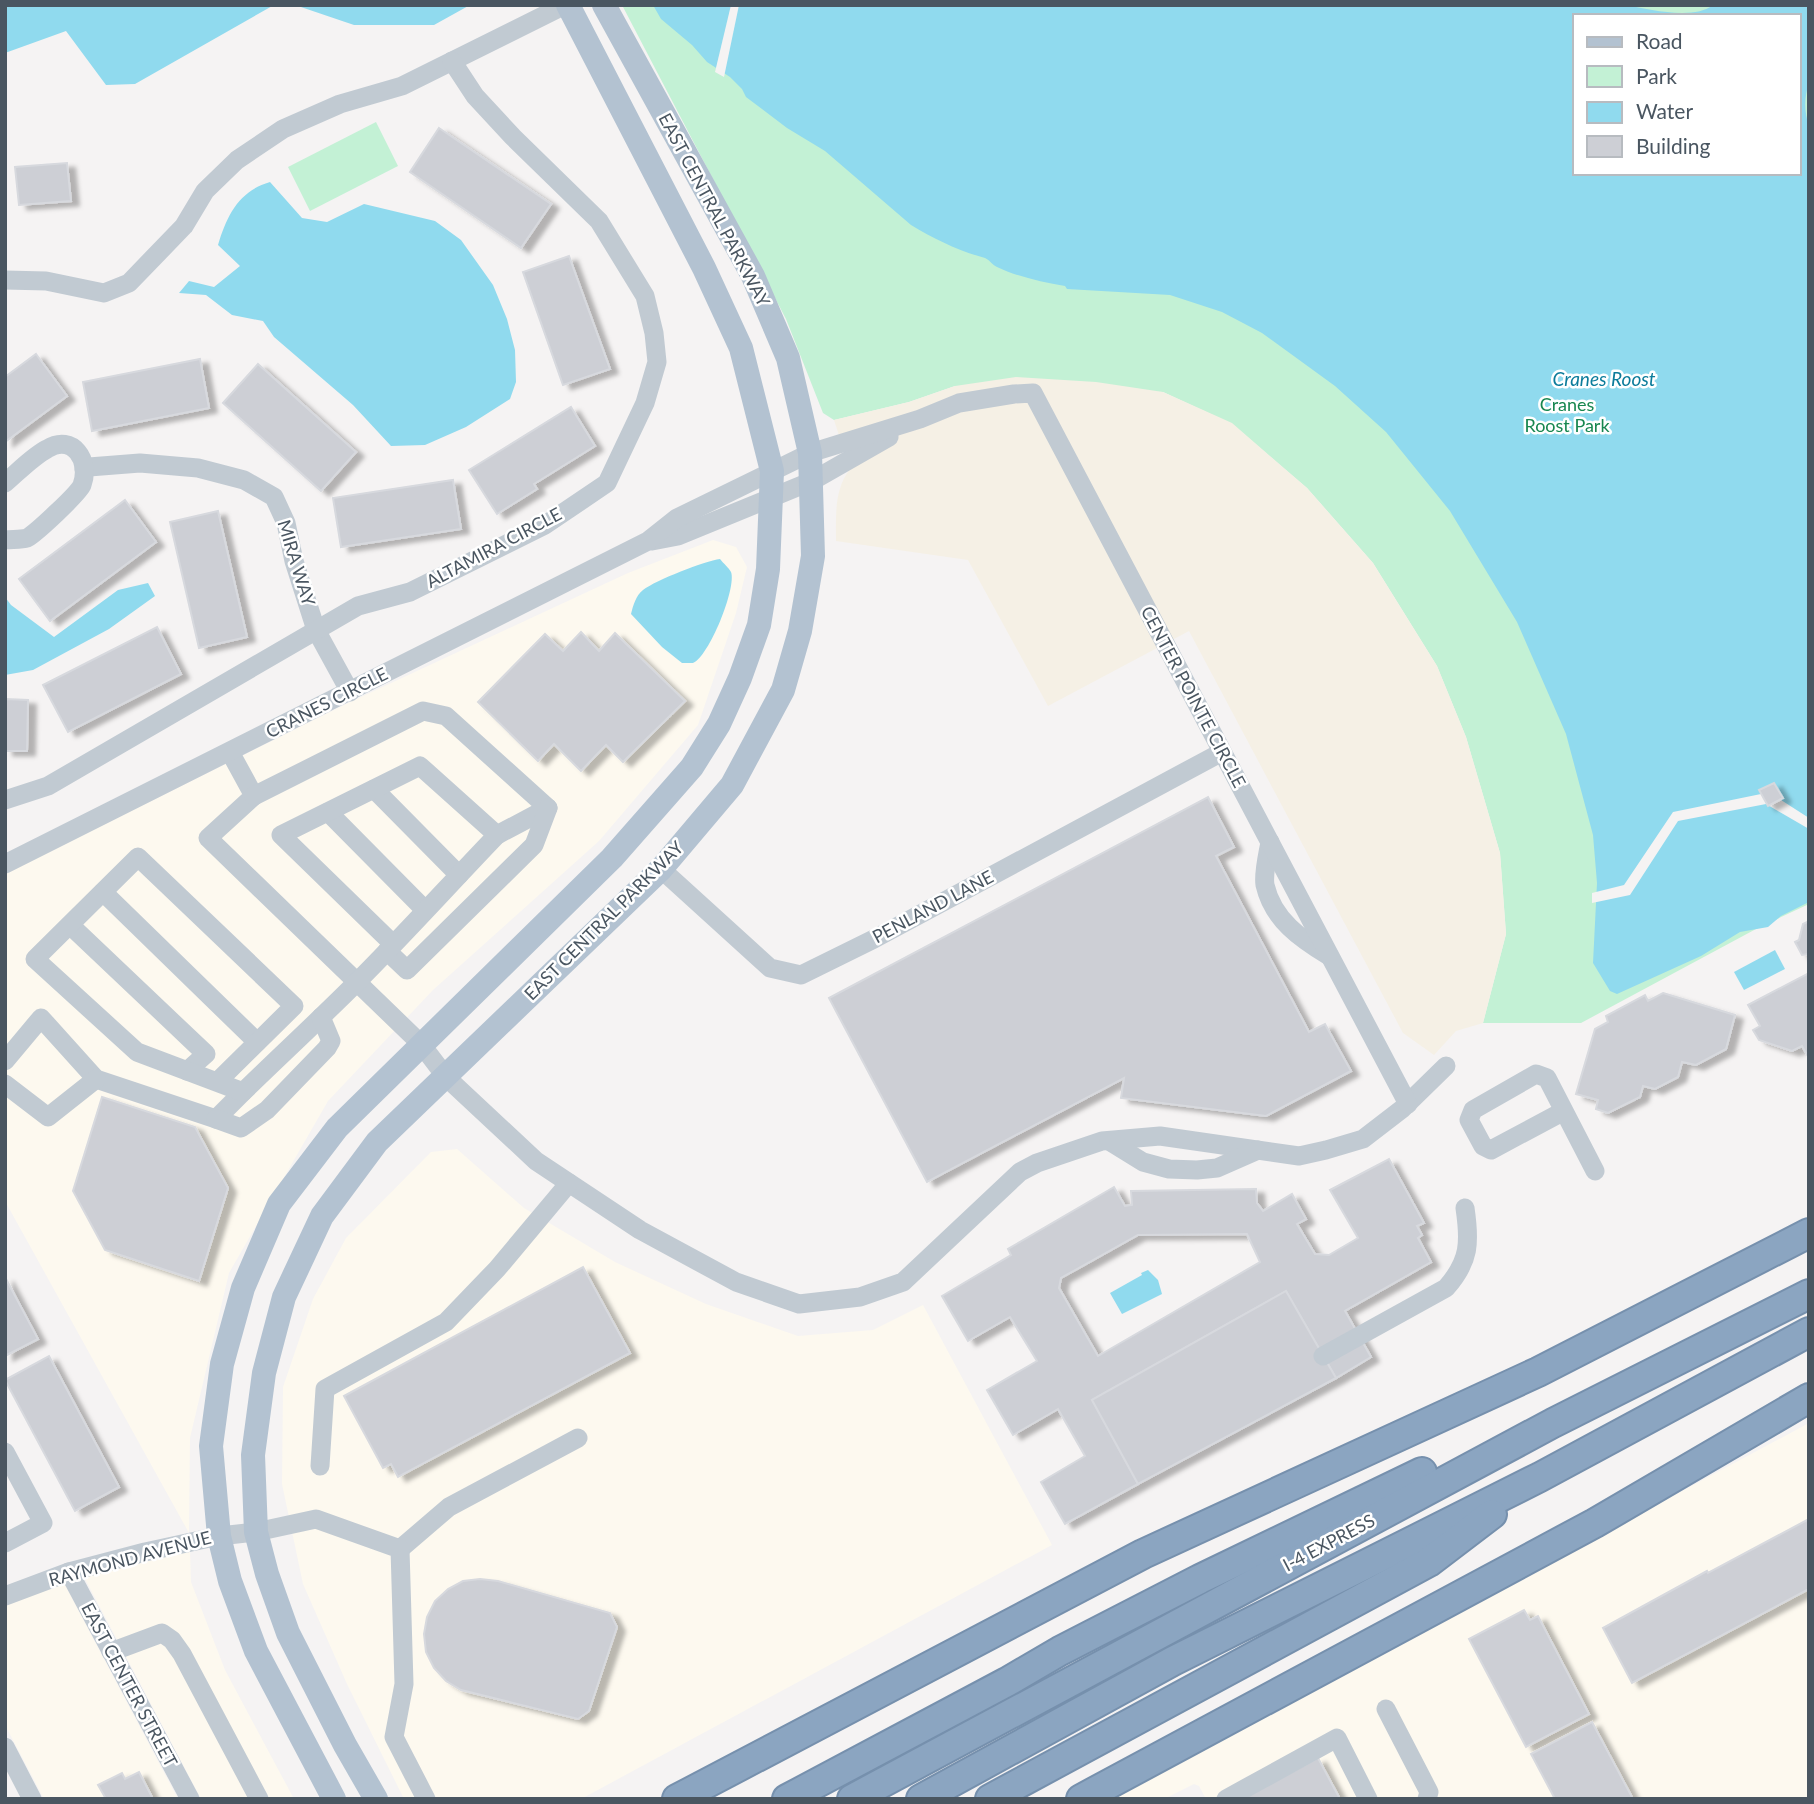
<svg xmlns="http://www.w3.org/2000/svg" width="1814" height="1804" font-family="Lato,sans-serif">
  <defs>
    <filter id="shadow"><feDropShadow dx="8" dy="4.5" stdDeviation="2" flood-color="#0004"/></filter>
  </defs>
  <rect width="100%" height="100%" fill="#f5f3f3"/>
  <g fill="#fdf9ef">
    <polygon points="713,540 736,547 747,567 736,613 698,725 599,841 433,990 328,1101 229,1273 190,1438 189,1533 5,1201 5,874 346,704 628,573"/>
    <polygon points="457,1149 524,1208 615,1262 706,1304 798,1336 873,1330 923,1305 1052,1545 581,1799 404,1799 347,1684 303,1584 282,1484 283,1387 313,1299 346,1238 431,1152"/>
    <polygon points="1809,1423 1809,1799 1206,1799 1199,1786 1194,1784 1164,1799 1108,1799"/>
    <polygon points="190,1551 191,1582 225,1670 294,1799 201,1799 84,1577"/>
    <polygon points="64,1583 178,1799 44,1799 5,1725 5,1606"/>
  </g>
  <g fill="#c3f1d5" fill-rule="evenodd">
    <path d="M622,5H1809V904L1756,929L1581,1023H1483L1506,934L1500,853L1466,737L1437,666L1373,563L1307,488L1232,424L1163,392L955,386L909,402L834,420L823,413L786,319ZM1574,16H1798V173H1574Z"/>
    <polygon points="376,122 398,166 310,211 288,167"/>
  </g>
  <path fill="#f5f0e5" d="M1016,377L1096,382L1163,392L1232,423L1307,488L1373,563L1437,666L1466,737L1500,853L1506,934L1483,1023L1456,1031L1434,1055L1403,1033L1189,631L1048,706L968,560L836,541C836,515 834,490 850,469L834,420L909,402L955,386Z"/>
  <g fill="#90daee" fill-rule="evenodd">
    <polygon points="5,5 274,5 135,84 106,85 66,31 5,53"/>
    <polygon points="295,5 470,5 434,25 354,25"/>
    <path d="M653,5H1627C1649,10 1695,20 1713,5H1809V83C1804,97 1804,112 1809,126V902L1781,916L1768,927L1740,932L1701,956L1617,994L1610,991L1593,963L1597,883L1593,835L1566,734L1517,622L1450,511L1386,432L1335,386L1262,333L1222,312L1170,295L1067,289L1065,286C1042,282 1018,277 997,267C992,265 990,260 985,258C959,251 934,239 911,225L825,151L787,128L746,97L742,89L730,77L707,62L692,45L661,19ZM1574,16H1798V173H1574Z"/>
    <path d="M270,182L302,218L327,222L364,204L435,221L461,240L493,285L507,319L515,350L516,382L510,399L466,427L425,445L391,446L353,405L274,337L263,321L232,315L206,295L179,293L189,281L214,287L240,266L218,245C227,215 239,191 270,182Z"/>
    <path d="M720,559C723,563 729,568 731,572C737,587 709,657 693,663C693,663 683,663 682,663L662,647L631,614C633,606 636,595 643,590C656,580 705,561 720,559Z"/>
    <polygon points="148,583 155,596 109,629 33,670 5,675 5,597 11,605 54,637 118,590"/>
    <polygon points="1775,950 1785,969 1744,990 1734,972"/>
    <polygon points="1148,1270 1158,1280 1162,1294 1122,1314 1110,1293 1142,1275 1141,1273"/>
  </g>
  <g fill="#f5f3f3">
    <polygon points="731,5 739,5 724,77 715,72"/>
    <polygon points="1774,783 1783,798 1781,800 1809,818 1809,829 1766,804 1678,821 1630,895 1592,903 1592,893 1624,885 1673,812 1761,794 1759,790"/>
  </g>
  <g fill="#cdcfd5" stroke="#d7d9de" stroke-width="2" fill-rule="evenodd" filter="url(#shadow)">
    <polygon points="439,128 551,204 521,248 410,172"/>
    <polygon points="67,163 71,201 19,205 15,167"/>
    <polygon points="569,256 610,369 563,385 523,272"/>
    <polygon points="36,354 67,396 5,442 5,377"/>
    <polygon points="200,359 209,408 92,431 83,382"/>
    <polygon points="258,364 356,452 321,491 223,403"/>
    <polygon points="571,407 595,446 534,484 537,489 497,514 469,470"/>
    <polygon points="453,480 461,529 341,547 333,498"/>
    <polygon points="125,500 156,542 50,621 19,579"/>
    <polygon points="218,511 247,637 199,648 170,522"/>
    <polygon points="157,627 181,674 68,732 43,685"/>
    <polygon points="581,632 599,651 615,633 685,701 623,762 606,745 581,771 554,744 538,761 478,702 545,634 563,651"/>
    <polygon points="5,699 28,700 27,751 5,751"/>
    <polygon points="1774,783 1783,798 1768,806 1759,790"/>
    <polygon points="1208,797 1234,847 1216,856 1309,1032 1325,1024 1351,1071 1266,1116 1121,1098 1124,1078 927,1182 829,998"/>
    <polygon points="1809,921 1809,954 1802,955 1795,942 1799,940 1803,924"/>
    <polygon points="1807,974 1809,975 1809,1058 1802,1046 1792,1051 1759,1040 1753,1030 1760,1026 1748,1005"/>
    <polygon points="1663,993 1735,1015 1726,1049 1696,1065 1682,1062 1678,1077 1655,1089 1643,1086 1640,1097 1608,1113 1596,1109 1598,1100 1576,1094 1595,1029 1608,1022 1606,1016 1645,995 1648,1001"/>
    <polygon points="102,1097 195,1127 228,1188 199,1281 105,1250 73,1191"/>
    <path d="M1389,1159L1424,1223L1417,1226L1422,1235L1418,1238L1431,1262L1345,1311L1371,1357L1336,1378L1286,1291L1092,1400L1138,1484L1065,1524L1041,1482L1085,1456L1058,1409L1013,1435L987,1390L1037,1361L1010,1317L968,1341L942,1296L1011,1255L1008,1249L1114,1187L1125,1206L1132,1205L1131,1191L1256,1189L1257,1203L1263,1211L1292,1194L1306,1219L1297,1224L1315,1254L1329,1255L1358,1238L1330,1190ZM1247,1234L1260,1262L1098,1356L1059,1288L1061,1278L1138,1235Z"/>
    <polygon points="583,1267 630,1353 398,1477 391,1464 383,1468 344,1396"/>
    <polygon points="5,1277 38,1339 5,1356"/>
    <polygon points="1286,1291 1336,1378 1138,1484 1092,1400"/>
    <polygon points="49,1356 119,1487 75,1511 5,1380"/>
    <polygon points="1809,1519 1809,1589 1632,1683 1603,1628 1707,1571 1708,1573"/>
    <polygon points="480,1579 498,1581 610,1613 617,1627 589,1711 578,1719 461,1690 446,1681 434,1668 426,1652 424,1634 427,1617 435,1601 448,1589 463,1581"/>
    <polygon points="1524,1610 1530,1620 1538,1616 1589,1714 1526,1747 1469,1639"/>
    <polygon points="1592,1722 1633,1799 1555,1799 1531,1754"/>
    <polygon points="1318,1758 1340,1799 1241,1799"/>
    <polygon points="139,1772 153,1799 106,1799 98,1785 122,1773 125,1779"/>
  </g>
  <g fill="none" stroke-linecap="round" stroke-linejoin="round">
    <defs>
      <g id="highway">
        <polyline points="677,1799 1143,1554 1538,1372 1809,1233"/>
        <polyline points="787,1799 1007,1682 1060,1651 1200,1579 1422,1472"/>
        <polyline points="852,1799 1553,1423 1809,1294"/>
        <polyline points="921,1799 1173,1661 1540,1477 1809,1332"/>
        <polyline points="990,1799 1429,1562 1492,1514"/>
        <polyline points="1081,1799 1595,1523 1809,1398"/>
      </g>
    </defs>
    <use href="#highway" stroke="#7690ad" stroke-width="32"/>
    <g stroke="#c1cad2" stroke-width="19">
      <polyline points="5,280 46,281 104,293 129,283 184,226 205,191 237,160 283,129 340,104 402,86 565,5"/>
      <polyline points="84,469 89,467 140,463 198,468 244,480 274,497 286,523 294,561 316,630 350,692"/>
      <path d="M5,483C18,472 32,457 47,449C73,433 91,461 82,485C78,494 36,533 27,538C21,540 11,539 5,540"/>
      <polyline points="652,541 678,536 812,481 889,437"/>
      <polyline points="230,752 254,796 208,838 421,1044 446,1077 536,1161 640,1230 736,1282 799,1304 860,1297 903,1282 1020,1172 1037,1163 1102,1141 1160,1136 1299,1156 1326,1150 1363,1139 1402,1109 1446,1066"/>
      <polyline points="374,789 459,875"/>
      <polyline points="254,796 423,711 446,716 548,808 497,835"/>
      <polyline points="5,800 48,786 358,606 410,592 545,525 607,483 645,403 657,362 654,333 645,296 599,221 513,137 475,96 452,61"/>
      <polyline points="328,812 425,910"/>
      <path d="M1270,842C1268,854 1263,873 1265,885C1273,920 1301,939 1329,956"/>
      <polyline points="5,864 648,541 677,518 810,453 920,419 959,403 1014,394 1033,393 1408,1104"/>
      <polyline points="661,869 770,968 801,975 874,939 1222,752"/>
      <polyline points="103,892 257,1042"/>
      <polyline points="70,925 206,1054 187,1071"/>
      <polyline points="387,951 407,970 534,845 548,808"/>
      <polyline points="5,1061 41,1018 96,1079 216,1119 243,1092"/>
      <path d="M217,1082L294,1006L138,857L35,959L137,1052L243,1092C281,1055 319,1020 356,983C404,935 450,884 497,835L420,766L281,835L393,944"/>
      <polyline points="5,1084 48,1117 96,1079"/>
      <polyline points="1564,1111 1491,1150 1483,1146 1469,1120 1473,1110 1536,1074 1547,1078 1595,1171"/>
      <polyline points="216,1119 241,1128 267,1110 327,1048 331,1041 321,1017"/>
      <polyline points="1109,1141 1143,1162 1169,1169 1197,1170 1217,1168 1258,1150"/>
      <path d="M1323,1356L1446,1288C1470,1261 1470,1242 1465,1208"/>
      <polyline points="5,1452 43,1523 5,1543"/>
      <polyline points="320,1466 325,1389 446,1322 497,1269 569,1183"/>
      <polyline points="400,1549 449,1507 578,1438"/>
      <polyline points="69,1572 190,1799"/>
      <polyline points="5,1596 69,1572 145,1552 219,1536 256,1532 316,1519 400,1549 404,1684 394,1737 426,1799"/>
      <polyline points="111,1652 162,1633 172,1640 182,1654 259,1799"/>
      <polyline points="1386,1709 1429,1792 1427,1799"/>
      <polyline points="5,1747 32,1799"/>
      <polyline points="1226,1799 1337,1738 1368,1799"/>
    </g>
    <g stroke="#b3c2d1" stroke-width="24">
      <polyline points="334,1799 256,1651 230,1581 219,1536 211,1446 222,1364 243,1288 279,1204 337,1128 612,858 692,767 719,724 740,678 759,625 768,569 772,471 741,348 704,268 568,5"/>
      <polyline points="376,1799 345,1745 288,1633 267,1574 256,1532 253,1455 264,1373 284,1297 322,1216 377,1142 661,869 732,785 783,690 800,631 813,556 810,453 788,358 753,276 604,5"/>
    </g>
    <use href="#highway" stroke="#8ba5c1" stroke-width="28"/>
  </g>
  <g text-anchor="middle" stroke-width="5" stroke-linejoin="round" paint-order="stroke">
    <g font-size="18" fill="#4a5661" stroke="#fff">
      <text transform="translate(714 210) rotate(62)" y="6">EAST CENTRAL PARKWAY</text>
      <text transform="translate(494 548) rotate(-28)" y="6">ALTAMIRA CIRCLE</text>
      <text transform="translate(296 563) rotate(73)" y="6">MIRA WAY</text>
      <text transform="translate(1193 697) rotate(62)" y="6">CENTER POINTE CIRCLE</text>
      <text transform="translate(327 703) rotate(-27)" y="6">CRANES CIRCLE</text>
      <text transform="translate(933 907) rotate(-28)" y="6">PENLAND LANE</text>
      <text transform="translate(604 921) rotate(-45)" y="6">EAST CENTRAL PARKWAY</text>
      <text transform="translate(1329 1543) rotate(-28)" y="6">I-4 EXPRESS</text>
      <text transform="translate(130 1559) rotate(-15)" y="6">RAYMOND AVENUE</text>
      <text transform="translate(129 1685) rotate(62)" y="6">EAST CENTER STREET</text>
    </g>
    <g font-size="18" fill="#17864f" stroke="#fff">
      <text x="1567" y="411">Cranes<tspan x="1567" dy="21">Roost Park</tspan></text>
    </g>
    <g font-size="19" font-style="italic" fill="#0c7c9b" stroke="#fff">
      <text x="1604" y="386">Cranes Roost</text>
    </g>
  </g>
  <rect width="1814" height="1804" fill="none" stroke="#4a5661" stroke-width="14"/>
  <rect x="1573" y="14" width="228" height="161" fill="#ffffff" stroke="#b7bbc0" stroke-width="2"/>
  <rect x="1587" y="37" width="35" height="10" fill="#b3c2d1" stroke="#b7bbc0" stroke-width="2"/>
  <text x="1636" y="49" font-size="21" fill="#4a5661">Road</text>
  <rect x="1587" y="66" width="35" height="21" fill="#c3f1d5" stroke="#b7bbc0" stroke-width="2"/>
  <text x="1636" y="84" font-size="21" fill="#4a5661">Park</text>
  <rect x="1587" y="102" width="35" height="21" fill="#90daee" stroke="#b7bbc0" stroke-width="2"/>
  <text x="1636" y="119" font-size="21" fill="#4a5661">Water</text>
  <rect x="1587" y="136" width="35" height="21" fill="#cdcfd5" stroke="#b7bbc0" stroke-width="2"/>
  <text x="1636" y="154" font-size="21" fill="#4a5661">Building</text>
</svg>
